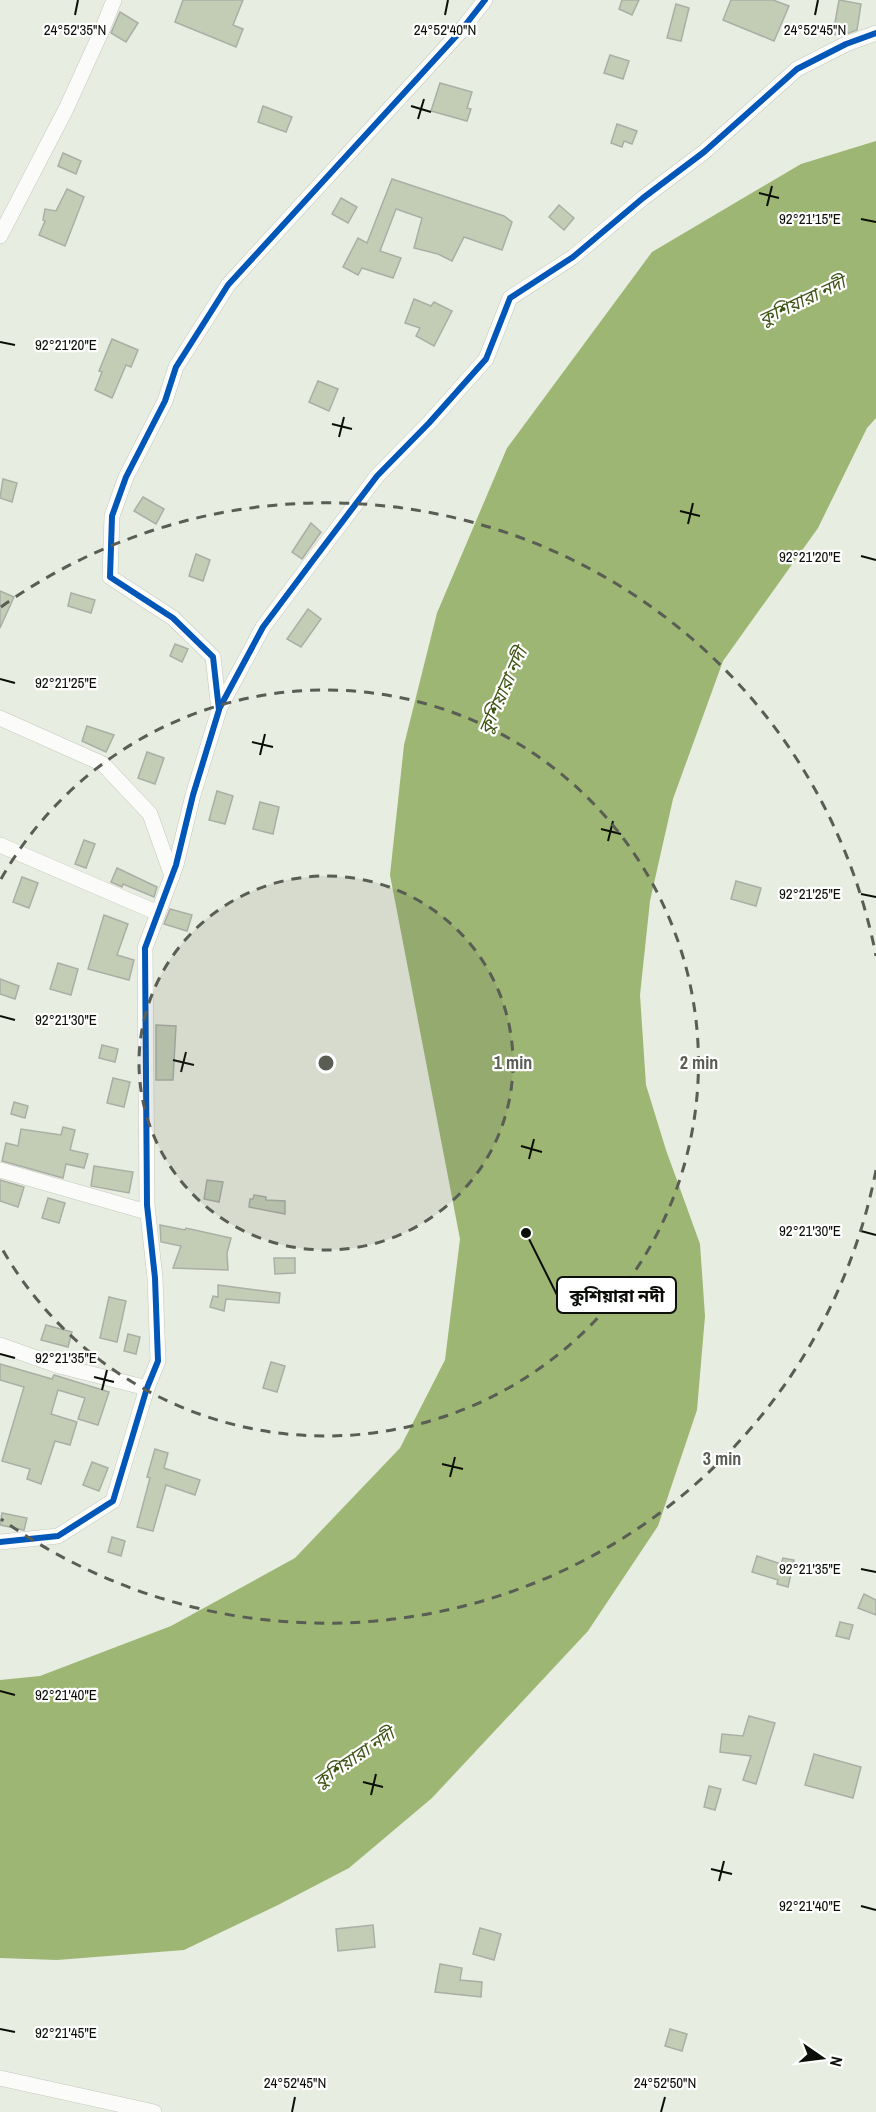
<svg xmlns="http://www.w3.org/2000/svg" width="876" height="2112" font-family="'Archivo Narrow','Noto Sans Bengali',sans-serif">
  <rect width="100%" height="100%" fill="#e7ede0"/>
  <polygon fill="#9eb673" points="876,141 876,418 867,428 818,528 723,661 673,799 650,901 640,995 646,1085 666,1150 700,1244 705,1316 697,1410 658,1526 588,1631 432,1798 349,1868 278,1905 184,1950 57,1960 0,1958 0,1680 40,1676 171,1626 295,1558 400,1448 445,1360 460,1239 390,875 404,745 437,613 507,448 652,252 801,164"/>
  <g fill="#c3cdb6" stroke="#aaaea5" stroke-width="1.5">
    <polygon points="183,0 243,0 233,25 243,29 236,47 175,22"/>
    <polygon points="622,0 639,0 632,15 619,9"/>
    <polygon points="731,0 773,0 789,6 774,41 723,20"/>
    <polygon points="839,0 861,4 857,30 841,36 833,34"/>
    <polygon points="676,4 689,8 681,41 667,38"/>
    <polygon points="120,12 138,23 126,42 111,33"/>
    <polygon points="610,55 629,61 623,79 604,73"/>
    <polygon points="440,83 472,92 467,108 471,109 467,121 431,111"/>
    <polygon points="263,106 292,117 286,132 258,122"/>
    <polygon points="617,124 637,131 632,144 624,141 622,147 611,143"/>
    <polygon points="63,153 81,161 76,174 58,166"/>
    <polygon points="392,179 504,216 512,222 502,250 464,237 452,261 438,254 414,248 422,218 396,209 380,251 401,258 393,278 362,268 358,275 343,267 358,238 367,243"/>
    <polygon points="67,189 84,197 65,246 39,235 45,221 43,220 45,209 56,211"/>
    <polygon points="341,198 357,207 348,223 332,214"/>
    <polygon points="559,205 574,218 564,230 549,217"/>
    <polygon points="414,299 431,306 434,302 452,311 434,346 416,336 420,328 405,323"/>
    <polygon points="112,339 138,350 131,367 126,365 112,398 95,390 102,372 99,371"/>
    <polygon points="318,381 338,389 329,411 309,402"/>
    <polygon points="3,479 17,483 12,502 0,498"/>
    <polygon points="143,497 164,509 156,524 134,511"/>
    <polygon points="311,523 321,532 302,559 292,552"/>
    <polygon points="196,554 210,560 203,581 189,576"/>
    <polygon points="0,591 14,597 0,628"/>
    <polygon points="71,593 95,600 91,613 68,606"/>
    <polygon points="308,609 321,619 301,647 287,639"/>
    <polygon points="175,644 188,649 182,662 170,656"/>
    <polygon points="87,726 114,735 106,752 82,741"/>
    <polygon points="147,752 164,758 155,784 138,778"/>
    <polygon points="217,791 233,796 225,824 209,820"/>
    <polygon points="260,802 279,807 273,834 253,829"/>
    <polygon points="84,840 95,844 86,868 75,864"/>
    <polygon points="117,868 157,887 154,897 123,884 122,887 111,882"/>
    <polygon points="22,877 38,883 29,908 13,902"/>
    <polygon points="736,881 761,888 756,906 731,899"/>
    <polygon points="170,909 192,915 187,931 164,924"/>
    <polygon points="104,915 128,924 117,955 134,960 129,980 88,969"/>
    <polygon points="58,963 78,969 71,995 50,989"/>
    <polygon points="0,979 19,986 15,999 0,994"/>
    <polygon points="156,1025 176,1026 173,1080 156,1080"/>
    <polygon points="102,1045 118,1049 115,1062 99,1058"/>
    <polygon points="113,1078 130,1082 124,1107 107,1103"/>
    <polygon points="14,1102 28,1106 25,1118 11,1114"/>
    <polygon points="63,1127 75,1130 70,1150 88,1154 84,1168 66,1164 63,1178 2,1161 6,1143 18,1146 21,1129 61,1135"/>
    <polygon points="94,1166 133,1172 129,1193 91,1186"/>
    <polygon points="0,1180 24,1187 18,1207 0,1201"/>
    <polygon points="207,1180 223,1182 219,1202 204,1199"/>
    <polygon points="254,1195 266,1197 266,1200 285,1201 285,1214 249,1207 250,1199 253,1199"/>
    <polygon points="48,1198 65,1203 59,1223 42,1218"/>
    <polygon points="160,1225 185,1230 186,1228 231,1238 227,1253 228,1270 173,1268 181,1246 161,1242"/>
    <polygon points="274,1258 295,1258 295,1273 275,1274"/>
    <polygon points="218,1285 280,1293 279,1303 226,1299 224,1311 210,1307 213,1296 218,1297"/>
    <polygon points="109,1297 126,1301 117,1342 100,1338"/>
    <polygon points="46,1325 72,1332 68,1347 41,1340"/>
    <polygon points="128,1334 140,1337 136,1354 124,1351"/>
    <polygon points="271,1362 285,1366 277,1392 263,1388"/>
    <polygon points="0,1364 52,1379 54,1375 109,1392 98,1425 78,1419 85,1398 58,1390 51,1414 77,1422 70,1445 55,1441 41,1484 27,1479 30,1469 2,1461 24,1387 0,1380"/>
    <polygon points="155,1449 168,1453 164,1468 200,1480 195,1495 166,1485 153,1531 137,1527 150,1478 147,1477"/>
    <polygon points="92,1462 108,1468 99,1491 83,1485"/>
    <polygon points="2,1513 27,1518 24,1530 0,1525"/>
    <polygon points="112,1537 125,1541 121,1556 108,1552"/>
    <polygon points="757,1556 781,1564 783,1558 794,1560 788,1587 777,1584 778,1580 752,1572"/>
    <polygon points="864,1594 876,1600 876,1615 858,1608"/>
    <polygon points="840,1622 853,1625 849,1639 836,1636"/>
    <polygon points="749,1716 775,1723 756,1784 743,1780 751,1756 720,1752 722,1734 743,1736"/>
    <polygon points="814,1754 861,1767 853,1798 805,1785"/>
    <polygon points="709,1786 721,1789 715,1810 704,1807"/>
    <polygon points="373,1925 375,1947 338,1951 336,1929"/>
    <polygon points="480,1928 501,1934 494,1960 473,1954"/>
    <polygon points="440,1964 462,1968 460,1980 482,1982 481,1997 435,1992"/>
    <polygon points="670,2029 687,2034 682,2051 665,2046"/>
  </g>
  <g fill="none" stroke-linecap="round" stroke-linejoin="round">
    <defs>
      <g id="minor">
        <polyline points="0,236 66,109 102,30 114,0"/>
        <polyline points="219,709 263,627 314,559 377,476 429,423 486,359 510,298 573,257 643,198 704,152 797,69 846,44 876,33"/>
        <polyline points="0,718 103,764 150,814 172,876"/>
        <polyline points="0,845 158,913"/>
        <polyline points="0,1170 147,1212"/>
        <polyline points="0,1345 56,1365 147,1388"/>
        <polyline points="0,1542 58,1536 113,1501 147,1388 158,1361 155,1278 147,1205 145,948 176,865 193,795 219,710 213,657 173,618 110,577 112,516 126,477 165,401 176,367 228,285 459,33 485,0"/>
        <polyline points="0,2078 154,2112"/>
      </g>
    </defs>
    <use href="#minor" stroke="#c3c8bd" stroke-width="16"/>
    <use href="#minor" stroke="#fbfcfa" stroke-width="15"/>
    <defs>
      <g id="cycleway">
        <polyline points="219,709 263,627 314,559 377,476 429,423 486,359 510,298 573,257 643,198 704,152 797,69 846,44 876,33"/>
        <polyline points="0,1542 58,1536 113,1501 147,1388 158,1361 155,1278 147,1205 145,948 176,865 193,795 219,710 213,657 173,618 110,577 112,516 126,477 165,401 176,367 228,285 459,33 485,0"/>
      </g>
    </defs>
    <use href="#cycleway" stroke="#fff" stroke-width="10"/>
    <use href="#cycleway" stroke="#0057b8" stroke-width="6"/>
  </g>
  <path fill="none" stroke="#0c0f08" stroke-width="2" d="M75,15L78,0M445,15L448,0M815,15L818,0M411,106L431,112M418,119L424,99M759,193L779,198M767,206L772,186M861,219L876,222M0,342L15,345M332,424L352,429M339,437L344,417M680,511L700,516M688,524L693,503M861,556L876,560M0,679L15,683M252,742L273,747M260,755L265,734M601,829L621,834M608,841L613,821M861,894L876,897M0,1016L15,1020M173,1060L194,1065M181,1072L186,1052M521,1146L542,1152M529,1159L534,1139M861,1231L876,1235M0,1354L15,1358M94,1377L114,1382M102,1390L107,1370M442,1464L463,1469M450,1477L455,1457M861,1569L876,1572M0,1691L15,1695M363,1782L383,1787M371,1795L376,1774M711,1869L732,1874M719,1881L724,1861M861,1906L876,1910M0,2029L15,2032M292,2112L295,2097M661,2112L665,2097"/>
  <circle cx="326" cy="1063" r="187" fill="#595d54" fill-opacity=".12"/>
  <g fill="none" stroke="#595d54" stroke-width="3" stroke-dasharray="10 8">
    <circle cx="326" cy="1063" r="187"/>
    <path d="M1 879A373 373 0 1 1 1 1247"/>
    <path d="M876 1170A560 560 0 0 1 1 1519M1 607A560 560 0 0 1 876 956"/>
  </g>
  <g text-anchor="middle" stroke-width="4.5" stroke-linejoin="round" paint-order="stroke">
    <g font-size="18" font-style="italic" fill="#3e5414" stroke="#fff">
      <text transform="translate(802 301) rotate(-25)" y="6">কুশিয়ারা নদী</text>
      <text transform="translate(503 691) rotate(-66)" y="6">কুশিয়ারা নদী</text>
      <text transform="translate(354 1758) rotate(-34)" y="6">কুশিয়ারা নদী</text>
    </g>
  </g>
  <g font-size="15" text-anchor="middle" fill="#0c0f08" stroke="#fff" stroke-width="4.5" stroke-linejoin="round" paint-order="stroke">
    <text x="445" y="35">24°52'40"N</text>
    <text x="75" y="35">24°52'35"N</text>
    <text x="815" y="35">24°52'45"N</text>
    <text x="810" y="224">92°21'15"E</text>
    <text x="66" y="350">92°21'20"E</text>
    <text x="810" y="562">92°21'20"E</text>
    <text x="66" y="688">92°21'25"E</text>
    <text x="810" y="899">92°21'25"E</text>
    <text x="66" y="1025">92°21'30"E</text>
    <text x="810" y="1236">92°21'30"E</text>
    <text x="66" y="1363">92°21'35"E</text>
    <text x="810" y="1574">92°21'35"E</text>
    <text x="66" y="1700">92°21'40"E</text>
    <text x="810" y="1911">92°21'40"E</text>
    <text x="66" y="2038">92°21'45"E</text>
    <text x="295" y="2088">24°52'45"N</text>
    <text x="665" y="2088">24°52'50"N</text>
  </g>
  <circle cx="326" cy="1063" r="9" fill="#595d54" stroke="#fff" stroke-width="3"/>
  <g font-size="18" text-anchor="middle" font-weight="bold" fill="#595d54" stroke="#fff" stroke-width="4.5" stroke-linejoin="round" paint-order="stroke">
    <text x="513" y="1069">1 min</text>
    <text x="699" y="1069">2 min</text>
    <text x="722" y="1465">3 min</text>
  </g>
  <path fill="none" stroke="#0c0f08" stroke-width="2" d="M526 1233L557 1295"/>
  <circle fill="#0c0f08" stroke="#fff" stroke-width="2" cx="526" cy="1233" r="6"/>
  <rect fill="#fff" stroke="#0c0f08" stroke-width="2" x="557" y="1277" width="119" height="36" rx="6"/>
  <g font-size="18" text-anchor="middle" font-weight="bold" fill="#0c0f08">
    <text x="617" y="1302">কুশিয়ারা নদী</text>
  </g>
  <g transform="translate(822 2058) rotate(104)" stroke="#ffffff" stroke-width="4.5" paint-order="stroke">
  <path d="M0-4.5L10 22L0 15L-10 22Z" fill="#0c0f08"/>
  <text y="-9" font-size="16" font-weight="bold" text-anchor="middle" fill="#0c0f08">N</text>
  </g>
</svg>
